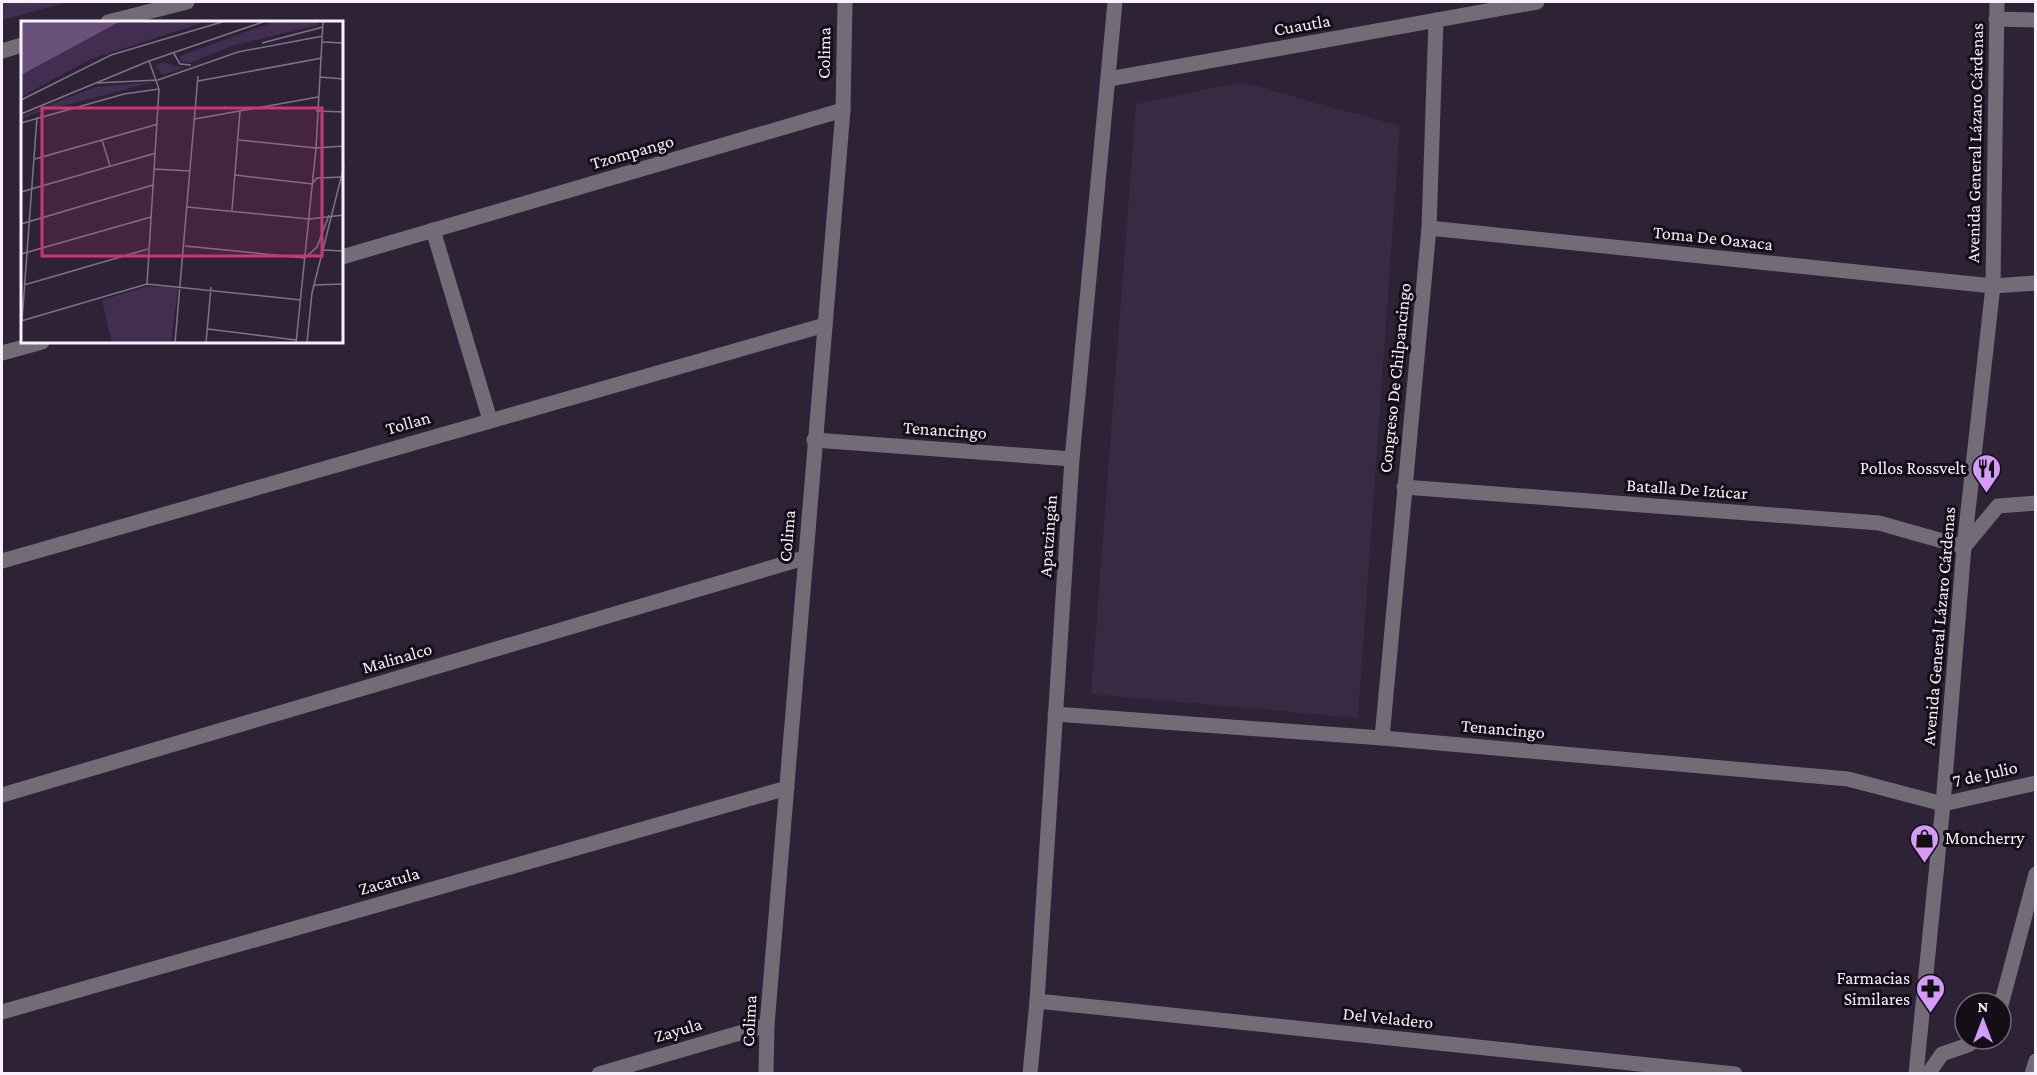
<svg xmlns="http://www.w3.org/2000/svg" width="2037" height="1075" font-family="'Crimson Pro',serif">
  <rect width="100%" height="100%" fill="#2e2236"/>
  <polygon fill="#392a44" points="1241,82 1400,126 1358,718 1091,694 1136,104"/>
  <polygon fill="#432d51" points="2,2 68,2 2,20"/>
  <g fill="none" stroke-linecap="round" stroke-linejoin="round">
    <g stroke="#726c76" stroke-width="15">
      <polyline points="1996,19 2036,20"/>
      <polyline points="1109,79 1537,2"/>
      <polyline points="1429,228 1993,286 2036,283"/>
      <polyline points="433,230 490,420"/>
      <polyline points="342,257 843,110"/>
      <polyline points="2,353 42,342"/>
      <polyline points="814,440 1072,459"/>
      <polyline points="1404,487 1879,523 1964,547 1998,506 2036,503"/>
      <polyline points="2,561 825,325"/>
      <polyline points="1055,714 1382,738 1848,779 1943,804"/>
      <polyline points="1382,738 1429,228 1436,20"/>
      <polyline points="2,795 804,558"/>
      <polyline points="1037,1001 1735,1074"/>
      <polyline points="2,1012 787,788"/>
      <polyline points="599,1074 767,1025"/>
      <polyline points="766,1074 767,1025 843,110 845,2"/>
      <polyline points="1030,1074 1037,1001 1072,459 1115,2"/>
    </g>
    <g stroke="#726c76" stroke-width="15">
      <polyline points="108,22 187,2"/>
      <polyline points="2,51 22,45"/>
      <polyline points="1943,804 2036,783"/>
      <polyline points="2001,1005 2036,874"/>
      <polyline points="1916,1074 1943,804 1964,547 1993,286 1997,2"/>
      <polyline points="1928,1074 1942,1054 1968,1045 1977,1039"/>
      <polyline points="2032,1074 2036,1061"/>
    </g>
  </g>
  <defs>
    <symbol id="restaurant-pin" viewBox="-11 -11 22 30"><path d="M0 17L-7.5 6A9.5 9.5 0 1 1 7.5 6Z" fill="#d59bfa" stroke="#140e17"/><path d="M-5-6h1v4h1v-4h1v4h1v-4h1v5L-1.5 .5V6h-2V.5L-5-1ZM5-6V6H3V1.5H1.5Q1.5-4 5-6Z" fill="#111"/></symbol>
    <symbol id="shop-pin" viewBox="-11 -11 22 30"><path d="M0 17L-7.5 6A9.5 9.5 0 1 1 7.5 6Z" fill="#d59bfa" stroke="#140e17"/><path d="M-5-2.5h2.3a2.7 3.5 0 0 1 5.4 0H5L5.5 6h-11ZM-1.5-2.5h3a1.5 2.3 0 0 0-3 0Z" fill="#111"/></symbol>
    <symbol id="pharmacy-pin" viewBox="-11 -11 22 30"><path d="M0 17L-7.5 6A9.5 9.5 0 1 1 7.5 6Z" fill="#d59bfa" stroke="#140e17"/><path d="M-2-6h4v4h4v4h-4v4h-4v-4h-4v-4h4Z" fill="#111"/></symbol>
  </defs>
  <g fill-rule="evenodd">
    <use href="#restaurant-pin" x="1970" y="452" width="33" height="45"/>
    <use href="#shop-pin" x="1908" y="822" width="33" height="45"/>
    <use href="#pharmacy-pin" x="1914" y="972" width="33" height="45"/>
  </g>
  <g text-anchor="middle" stroke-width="6" stroke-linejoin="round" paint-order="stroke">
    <g font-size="18" fill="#f8f0fe" stroke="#140e17">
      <text transform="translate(1302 25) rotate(-10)" y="6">Cuautla</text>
      <text transform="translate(824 53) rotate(-89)" y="6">Colima</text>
      <text transform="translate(1975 143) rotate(-89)" y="6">Avenida General Lázaro Cárdenas</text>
      <text transform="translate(632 152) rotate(-16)" y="6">Tzompango</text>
      <text transform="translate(1713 238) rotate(6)" y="6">Toma De Oaxaca</text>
      <text transform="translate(1395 378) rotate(-84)" y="6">Congreso De Chilpancingo</text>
      <text transform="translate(408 423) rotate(-16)" y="6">Tollan</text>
      <text transform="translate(945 430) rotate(4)" y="6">Tenancingo</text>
      <text transform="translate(1687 489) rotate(4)" y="6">Batalla De Izúcar</text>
      <text transform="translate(787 536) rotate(-85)" y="6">Colima</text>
      <text transform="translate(1048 536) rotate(-86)" y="6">Apatzingán</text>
      <text transform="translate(1939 626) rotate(-85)" y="6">Avenida General Lázaro Cárdenas</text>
      <text transform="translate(397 658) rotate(-16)" y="6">Malinalco</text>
      <text transform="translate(1503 729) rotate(5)" y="6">Tenancingo</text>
      <text transform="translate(1985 774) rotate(-13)" y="6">7 de Julio</text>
      <text transform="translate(389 881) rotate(-16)" y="6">Zacatula</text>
      <text transform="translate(1388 1018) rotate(6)" y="6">Del Veladero</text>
      <text transform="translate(749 1021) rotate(-87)" y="6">Colima</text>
      <text transform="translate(678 1030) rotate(-16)" y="6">Zayula</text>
    </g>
    <g font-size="18" fill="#f8f0fe" stroke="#140e17" text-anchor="end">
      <text x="1966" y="474">Pollos Rossvelt</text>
      <text x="1945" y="844" text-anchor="start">Moncherry</text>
      <text x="1910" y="984">Farmacias<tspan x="1910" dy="21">Similares</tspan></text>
    </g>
  </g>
  <g transform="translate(21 21)">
    <rect width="322" height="322" fill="#2e2236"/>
    <path d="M0,1H184L70,38L0,76ZM252,1H297V4L210,25L169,42L159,40V35ZM142,41L158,46L163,47L141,54L135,45ZM132,61L12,93L0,99L1,95L74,66ZM128,265L157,267L150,322H91L81,279Z" fill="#432d51"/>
    <path d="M0,1H98L0,54Z" fill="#6a517a"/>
    <path fill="none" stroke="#7f7486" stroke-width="1.5" d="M302,21L323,22M241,22L302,6M152,31L159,43L170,44M299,56L323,58M177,60L301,37M75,62L137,59L217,31L302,15M0,79L90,34L201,1M295,90L323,91M0,93L128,40L242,1M174,98L297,76M0,102L103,73L138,68M81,119L89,145M218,119L295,127L323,125M14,138L137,103M133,148L169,150M214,154L291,163L296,157L322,156M0,171L135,132M166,186L288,198L323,194M211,189L219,90M0,203L132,164M164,225L284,237M302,229L323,230M0,233L130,196M286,235L296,226L308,194M126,263L138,68L128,40M3,264L127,228M293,264L323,263M0,300L126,263L280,279M1,300L16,96M187,308L275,319M154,322L177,55M185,322L190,266M275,322L295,127L302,1M286,322L291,272L323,145"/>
    <path fill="#ca3873" fill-opacity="0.15" stroke="#ca3873" stroke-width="3" d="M21,87H301V235H21Z"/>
    <rect width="322" height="322" fill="none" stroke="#f8f0fe" stroke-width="3"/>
  </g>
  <rect width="2037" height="1075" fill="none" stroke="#f8f0fe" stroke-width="6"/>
  <g transform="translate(1983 1021)"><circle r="28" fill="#140e17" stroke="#6f6873" stroke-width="1.5"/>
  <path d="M0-4.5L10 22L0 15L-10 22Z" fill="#d59bfa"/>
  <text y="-9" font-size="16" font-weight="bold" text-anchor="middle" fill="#f8f0fe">N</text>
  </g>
</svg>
